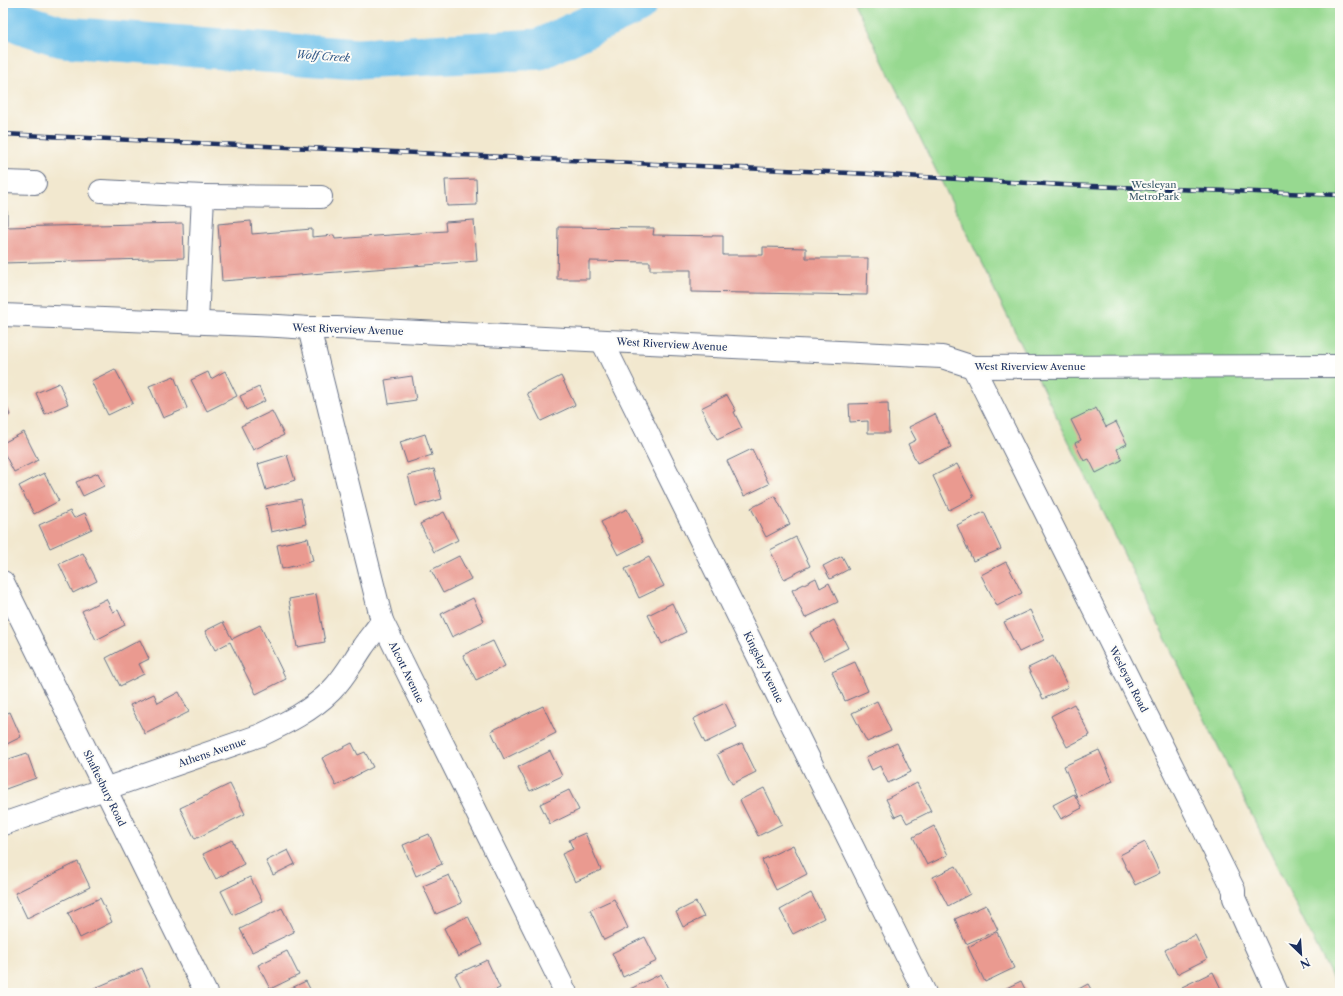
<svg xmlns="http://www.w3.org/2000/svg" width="1343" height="996" font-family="'Libre Caslon Text',serif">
  <rect width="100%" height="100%" fill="#fdfcf7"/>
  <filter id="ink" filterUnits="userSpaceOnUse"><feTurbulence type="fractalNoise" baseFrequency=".025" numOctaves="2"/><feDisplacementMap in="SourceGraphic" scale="8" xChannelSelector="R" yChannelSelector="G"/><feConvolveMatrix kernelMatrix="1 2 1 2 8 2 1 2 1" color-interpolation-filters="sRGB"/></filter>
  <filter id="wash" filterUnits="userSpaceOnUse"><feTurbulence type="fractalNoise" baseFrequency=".012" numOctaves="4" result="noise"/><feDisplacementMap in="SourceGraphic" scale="16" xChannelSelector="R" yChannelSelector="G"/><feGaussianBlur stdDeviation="0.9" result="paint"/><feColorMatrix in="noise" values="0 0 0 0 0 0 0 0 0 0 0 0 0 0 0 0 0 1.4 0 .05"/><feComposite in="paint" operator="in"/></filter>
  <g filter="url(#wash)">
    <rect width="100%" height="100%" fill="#f2e8cf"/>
    <polygon fill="#97d990" stroke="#598477" points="854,3 1340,3 1340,993 1290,893"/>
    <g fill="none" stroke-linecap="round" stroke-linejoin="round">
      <polyline stroke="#71c3ec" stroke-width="41" points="3,17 63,37 357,59 540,49 637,3"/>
    </g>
    <g id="blocks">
      <g fill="#ea9a90">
        <polygon points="476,179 477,205 447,206 445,180"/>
        <polygon points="3,211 7,211 7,227 183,223 184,258 3,263"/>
        <polygon points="474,220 477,261 222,281 218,224 251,221 252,234 312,229 312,237 334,235 335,239 446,231 445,222"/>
        <polygon points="558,227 654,228 653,235 723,236 723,255 763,255 763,247 806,248 806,258 868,258 867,295 691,292 691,270 650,270 650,262 589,261 589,279 557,279"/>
        <polygon points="115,369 133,403 108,415 91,381"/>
        <polygon points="225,371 237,396 207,411 191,380 208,372 211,379"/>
        <polygon points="174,376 187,408 163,418 149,386"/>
        <polygon points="412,376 416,400 389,404 385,380"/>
        <polygon points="561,376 575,405 541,421 527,393"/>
        <polygon points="59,383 68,404 45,414 36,393"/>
        <polygon points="259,387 265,401 246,410 240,396"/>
        <polygon points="727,395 736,411 734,412 742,428 717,440 701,408"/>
        <polygon points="3,398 10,415 3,418"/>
        <polygon points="888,403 889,433 868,433 868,421 850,422 849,404"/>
        <polygon points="1096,408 1106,427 1116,422 1127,444 1117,449 1122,460 1096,473 1089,459 1084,461 1075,443 1081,440 1071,420"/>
        <polygon points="272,411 284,435 253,450 241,426"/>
        <polygon points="935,414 951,447 917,463 908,444 916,440 909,427"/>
        <polygon points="24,432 38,460 14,472 3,451 3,443"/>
        <polygon points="425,434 432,455 407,463 400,442"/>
        <polygon points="752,449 769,484 744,496 727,461"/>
        <polygon points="287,455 295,480 266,490 258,464"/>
        <polygon points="957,464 974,497 949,510 933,476"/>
        <polygon points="434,469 442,499 416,506 408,475"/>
        <polygon points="44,473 59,501 34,514 19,486"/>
        <polygon points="98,473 104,486 83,496 76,482"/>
        <polygon points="775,496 790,524 766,537 751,508"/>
        <polygon points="301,499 306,524 271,532 266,506"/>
        <polygon points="627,509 643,542 618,555 601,522"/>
        <polygon points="70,511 74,518 85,513 92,529 50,548 39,525"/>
        <polygon points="444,512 458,540 434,552 420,524"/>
        <polygon points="984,512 1001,549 973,561 957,525"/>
        <polygon points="796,537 810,566 784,579 770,550"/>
        <polygon points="308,538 313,561 282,569 277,545"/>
        <polygon points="83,553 97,581 73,593 59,564"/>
        <polygon points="459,556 471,579 443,593 431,570"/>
        <polygon points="842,556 849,569 830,579 823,566"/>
        <polygon points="649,557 664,586 639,598 625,569"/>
        <polygon points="1006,562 1022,593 997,606 981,575"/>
        <polygon points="816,578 820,588 829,583 838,602 805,618 792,590"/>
        <polygon points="316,594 325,642 297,647 289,599"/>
        <polygon points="473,598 484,621 452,637 441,614"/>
        <polygon points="106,599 113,612 118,610 125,625 96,640 82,611"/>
        <polygon points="672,603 686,632 662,644 648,615"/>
        <polygon points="1030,610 1044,640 1019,652 1004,622"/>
        <polygon points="834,620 848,648 824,660 810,633"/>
        <polygon points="223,622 232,639 260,625 286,679 256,694 230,642 215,650 205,631"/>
        <polygon points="140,640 149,659 139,664 144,674 120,686 106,658"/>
        <polygon points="493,641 505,666 476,680 463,655"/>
        <polygon points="1053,656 1068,687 1043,699 1028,668"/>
        <polygon points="855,662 868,691 845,701 832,672"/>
        <polygon points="179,692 189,712 145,734 130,705 154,694 158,703"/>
        <polygon points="877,701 891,731 867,742 852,713"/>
        <polygon points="725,703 737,727 705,743 693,719"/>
        <polygon points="1074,704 1090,735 1067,747 1051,716"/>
        <polygon points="543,706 556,733 504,759 491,731"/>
        <polygon points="10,712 21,737 3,746 3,715"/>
        <polygon points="352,743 358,755 365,752 373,767 336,786 322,758"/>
        <polygon points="742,743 756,772 732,784 717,754"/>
        <polygon points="897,743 911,772 888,783 880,766 872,770 866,757"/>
        <polygon points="1099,750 1113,781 1077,797 1064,766"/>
        <polygon points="550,751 562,776 530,791 518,767"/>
        <polygon points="27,753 36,778 3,790 3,761"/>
        <polygon points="917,783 931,811 907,823 902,814 895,817 886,799"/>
        <polygon points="230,784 245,814 195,839 180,808"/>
        <polygon points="764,788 782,824 758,836 740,800"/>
        <polygon points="569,790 579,810 550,824 540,804"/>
        <polygon points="1074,794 1082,808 1061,819 1053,805"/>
        <polygon points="934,826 948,855 927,865 913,837"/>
        <polygon points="585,833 601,870 575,882 562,854 573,849 569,840"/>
        <polygon points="429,834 442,864 416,876 403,845"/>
        <polygon points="232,840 244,864 216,879 203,854"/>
        <polygon points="1145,842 1160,873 1135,885 1120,855"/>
        <polygon points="793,845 807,874 776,890 762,860"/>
        <polygon points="288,850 295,864 273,875 266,861"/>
        <polygon points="78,862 90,887 27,918 15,893"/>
        <polygon points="956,866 970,894 948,906 933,877"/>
        <polygon points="449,875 462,903 436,914 423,886"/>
        <polygon points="250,877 262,901 233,915 221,891"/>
        <polygon points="811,893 824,918 793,934 780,910"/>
        <polygon points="100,898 112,922 80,938 68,913"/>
        <polygon points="614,899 628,928 604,940 590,910"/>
        <polygon points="696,902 704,917 683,927 676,912"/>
        <polygon points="986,905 998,930 966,944 955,919"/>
        <polygon points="282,908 294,932 252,952 240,929"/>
        <polygon points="468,916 482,945 458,957 444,928"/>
        <polygon points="997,932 1014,968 985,982 968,947"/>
        <polygon points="1195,935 1207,959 1177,974 1165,950"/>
        <polygon points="645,937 657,961 623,977 612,953"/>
        <polygon points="287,951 299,975 270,989 258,965"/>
        <polygon points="487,960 500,988 488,993 464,993 455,975"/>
        <polygon points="142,968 153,993 89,993 88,991"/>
        <polygon points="1213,972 1223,993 1185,993 1182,987"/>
        <polygon points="661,974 670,993 632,993 630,989"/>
        <polygon points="306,981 312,993 281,993"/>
        <polygon points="1021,981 1027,993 996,993"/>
        <polygon points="1088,984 1093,993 1071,993"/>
      </g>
    </g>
  </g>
  <g filter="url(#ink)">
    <use href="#blocks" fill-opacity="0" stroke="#667086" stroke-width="1"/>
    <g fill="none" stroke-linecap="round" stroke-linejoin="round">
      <defs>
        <g id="minor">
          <polyline points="3,182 35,183"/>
          <polyline points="101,191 203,196 197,322"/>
          <polyline points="203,196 321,197"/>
          <polyline points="3,315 278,326 309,328 337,328 942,357 973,367 1340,366"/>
          <polyline points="309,328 382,621 566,993"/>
          <polyline points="602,341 925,993"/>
          <polyline points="973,367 1234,890 1234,898 1277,993"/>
          <polyline points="3,582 206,993"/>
          <path d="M3,824L261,735C286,723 311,711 331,691C344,678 352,663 362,648C368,639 376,630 382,621"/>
        </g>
      </defs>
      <use href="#minor" stroke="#667086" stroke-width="24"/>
      <use href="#minor" stroke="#fff" stroke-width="22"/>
      <defs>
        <polyline id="rail" points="3,134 871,174 1063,185 1340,195"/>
      </defs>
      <use href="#rail" stroke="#1b2f5e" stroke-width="4.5"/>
      <use href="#rail" stroke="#fdfcf7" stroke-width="3" stroke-dasharray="9" stroke-linecap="butt"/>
    </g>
  </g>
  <g text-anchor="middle" stroke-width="4" stroke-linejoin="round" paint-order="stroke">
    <g font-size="10" fill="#3a5a6a" stroke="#fdfcf7">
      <text x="1154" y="188">Wesleyan<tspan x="1154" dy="12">MetroPark</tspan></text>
    </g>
    <g font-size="10" fill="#1b2f5e" stroke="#fdfcf7">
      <text transform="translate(348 329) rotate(2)" y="4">West Riverview Avenue</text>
      <text transform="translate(672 344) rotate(3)" y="4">West Riverview Avenue</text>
      <text x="1030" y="370">West Riverview Avenue</text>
      <text transform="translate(764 667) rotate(64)" y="4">Kingsley Avenue</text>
      <text transform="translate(407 672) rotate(64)" y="4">Alcott Avenue</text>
      <text transform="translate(1129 679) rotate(63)" y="4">Wesleyan Road</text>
      <text transform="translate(212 752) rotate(-19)" y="4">Athens Avenue</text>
      <text transform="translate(105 788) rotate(64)" y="4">Shaftesbury Road</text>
    </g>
    <g font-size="11" font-style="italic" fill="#355b89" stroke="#fdfcf7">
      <text transform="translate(323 56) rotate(4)" y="4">Wolf Creek</text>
    </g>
  </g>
  <rect width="1343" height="996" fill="none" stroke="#fdfcf7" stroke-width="16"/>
  <g transform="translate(1301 954) rotate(155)" stroke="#fdfcf7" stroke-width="3" paint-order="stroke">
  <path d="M0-3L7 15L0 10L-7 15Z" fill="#1b2f5e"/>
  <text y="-6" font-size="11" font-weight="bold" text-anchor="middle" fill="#1b2f5e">N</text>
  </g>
</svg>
